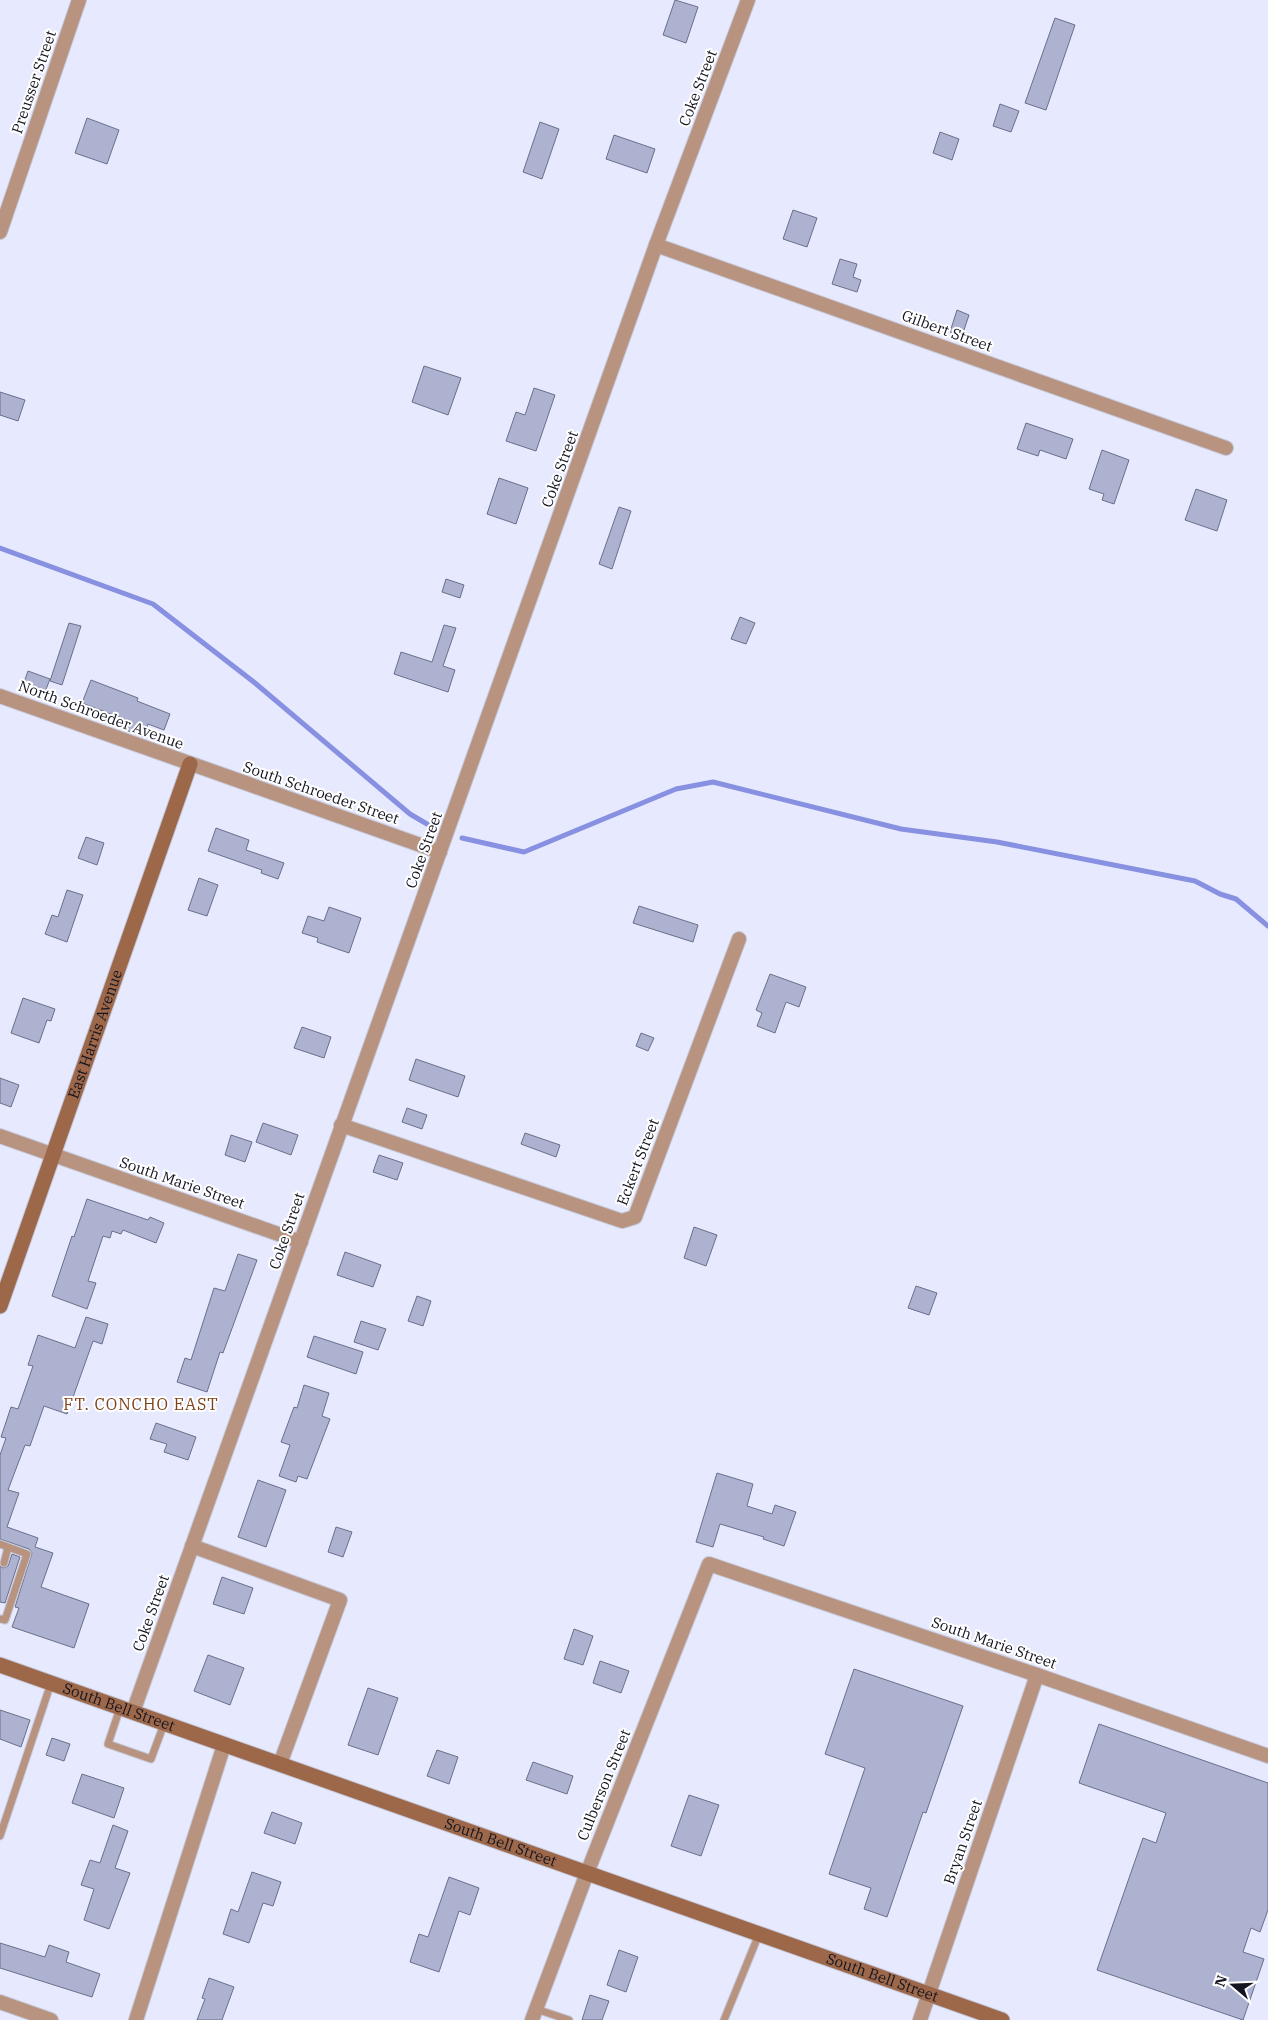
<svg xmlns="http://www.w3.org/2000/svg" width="1268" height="2020" font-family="'IBM Plex Serif',serif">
  <rect width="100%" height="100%" fill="#e7eafe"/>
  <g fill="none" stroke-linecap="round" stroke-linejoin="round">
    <g stroke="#8790e1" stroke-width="5">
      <polyline points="0,548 153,604 255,683 410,814 427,824"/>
      <polyline points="462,838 524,852 676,789 713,782 901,829 997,842 1195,881 1220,894 1236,899 1268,926"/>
    </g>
  </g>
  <g fill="#adb2d1" stroke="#6a6f8b">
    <polygon points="675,0 698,7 686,43 663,35"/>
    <polygon points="1055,18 1075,25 1046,110 1025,103"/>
    <polygon points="1000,104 1019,111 1011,132 993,126"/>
    <polygon points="87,118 119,130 107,164 75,153"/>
    <polygon points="540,122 559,129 542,179 523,172"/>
    <polygon points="940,132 959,139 952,160 933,153"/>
    <polygon points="614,135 655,149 647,173 606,159"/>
    <polygon points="793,210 817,218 807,247 783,239"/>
    <polygon points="840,259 857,264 853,277 861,280 857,292 832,284"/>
    <polygon points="957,310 969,315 962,336 950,332"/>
    <polygon points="424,366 461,378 448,415 412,402"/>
    <polygon points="534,388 555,395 536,451 506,441 516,412 525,415"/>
    <polygon points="0,392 25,400 18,421 0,415"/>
    <polygon points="1026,423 1073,439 1066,459 1040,450 1038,456 1017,449"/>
    <polygon points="1102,450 1129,460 1114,504 1102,500 1104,494 1089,489"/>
    <polygon points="499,478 528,488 516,524 487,514"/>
    <polygon points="1196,489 1227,500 1217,531 1185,520"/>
    <polygon points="619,507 631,511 612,569 599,564"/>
    <polygon points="446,579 464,585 460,598 442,592"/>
    <polygon points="740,617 755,623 746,644 731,639"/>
    <polygon points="69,623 81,626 62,685 50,681"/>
    <polygon points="444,625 456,628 443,666 455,670 448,692 394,674 401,652 432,662"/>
    <polygon points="28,671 50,679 45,692 23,685"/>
    <polygon points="91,680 138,698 137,701 170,714 164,730 148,724 143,737 126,730 129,721 82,703"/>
    <polygon points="216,828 249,840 246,850 284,863 278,879 261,873 262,870 208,851"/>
    <polygon points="86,837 104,843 97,865 78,858"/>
    <polygon points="199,878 218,885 207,916 188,910"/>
    <polygon points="67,890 83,895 67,942 45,934 52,915 58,917"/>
    <polygon points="639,906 698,925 693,942 633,923"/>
    <polygon points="329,907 361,918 349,953 317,942 318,938 302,933 308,916 324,921"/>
    <polygon points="770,974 806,987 799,1007 786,1002 775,1033 757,1026 762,1013 756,1010"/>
    <polygon points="23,998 55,1009 51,1021 47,1020 39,1043 11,1033"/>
    <polygon points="302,1027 331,1037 324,1058 294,1048"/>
    <polygon points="641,1033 654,1038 648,1051 636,1046"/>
    <polygon points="416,1059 465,1076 458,1097 409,1080"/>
    <polygon points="0,1078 19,1085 11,1107 0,1103"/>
    <polygon points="407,1108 427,1115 422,1129 402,1122"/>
    <polygon points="263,1123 298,1135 291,1155 256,1142"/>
    <polygon points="525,1133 560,1145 556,1157 521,1144"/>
    <polygon points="231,1135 252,1142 245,1162 225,1155"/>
    <polygon points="379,1155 403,1163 397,1180 373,1172"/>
    <polygon points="87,1199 148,1220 150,1217 164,1223 156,1243 123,1230 121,1234 112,1231 110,1238 103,1236 88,1281 96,1283 87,1309 52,1296 72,1236 74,1237"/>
    <polygon points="694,1227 717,1235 706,1266 684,1258"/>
    <polygon points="345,1252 381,1265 373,1287 337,1275"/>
    <polygon points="238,1254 257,1260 223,1353 220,1352 207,1392 177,1382 185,1358 191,1360 214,1288 225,1291"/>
    <polygon points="916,1286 937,1293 929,1315 908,1308"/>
    <polygon points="417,1296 431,1301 423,1326 408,1321"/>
    <polygon points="86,1317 108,1324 102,1344 93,1341 67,1414 44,1406 30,1446 25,1445 8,1490 19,1493 7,1527 38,1538 35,1547 53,1553 41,1587 89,1604 74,1648 12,1627 19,1608 15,1607 32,1553 29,1549 0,1539 0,1455 6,1438 1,1437 11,1407 18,1409 33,1366 28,1365 38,1335 75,1348"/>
    <polygon points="361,1321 386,1329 378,1350 354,1342"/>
    <polygon points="314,1336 363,1352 356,1374 307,1357"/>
    <polygon points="304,1385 329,1393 322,1416 330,1419 307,1479 298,1476 296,1482 279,1476 290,1445 281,1442 294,1407 297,1408"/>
    <polygon points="156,1423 196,1437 188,1460 164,1452 167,1444 150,1439"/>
    <polygon points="717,1473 753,1484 747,1506 772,1514 775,1505 796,1512 784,1546 763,1539 764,1537 720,1524 713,1547 696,1542"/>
    <polygon points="258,1480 286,1490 266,1547 238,1537"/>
    <polygon points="336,1527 352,1532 343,1557 328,1552"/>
    <polygon points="12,1554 20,1557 5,1603 0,1602 0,1566 3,1568 8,1566"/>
    <polygon points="222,1577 253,1588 244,1614 213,1604"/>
    <polygon points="574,1629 593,1636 583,1665 564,1659"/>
    <polygon points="208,1655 244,1668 230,1705 194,1691"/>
    <polygon points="600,1661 629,1671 621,1693 593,1683"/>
    <polygon points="854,1669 963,1706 926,1813 923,1812 887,1917 864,1909 871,1888 829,1874 865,1768 825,1754"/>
    <polygon points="368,1688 398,1698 378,1755 348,1745"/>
    <polygon points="0,1710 30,1720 21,1747 0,1739"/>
    <polygon points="1099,1724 1268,1783 1268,1910 1260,1932 1251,1928 1243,1952 1264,1959 1243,2020 1097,1970 1143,1838 1156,1843 1166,1813 1079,1783"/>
    <polygon points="52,1738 70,1744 64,1761 46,1755"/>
    <polygon points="437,1750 458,1757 449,1784 427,1776"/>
    <polygon points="533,1762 573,1776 567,1794 526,1780"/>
    <polygon points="82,1774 124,1788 114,1818 72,1803"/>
    <polygon points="689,1795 719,1805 701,1856 671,1846"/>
    <polygon points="272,1812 302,1823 295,1844 264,1833"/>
    <polygon points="113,1825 128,1831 115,1868 130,1873 109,1929 84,1920 94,1889 81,1885 90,1860 100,1863"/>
    <polygon points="252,1872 281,1882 273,1906 263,1903 249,1943 223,1934 231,1909 238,1912"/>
    <polygon points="449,1877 479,1888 470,1915 459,1911 439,1972 410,1962 419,1934 428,1937"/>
    <polygon points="0,1943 45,1957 49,1945 69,1952 66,1962 100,1974 92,1997 0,1968"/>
    <polygon points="619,1950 638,1957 626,1992 607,1985"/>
    <polygon points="209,1978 234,1987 222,2020 197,2020 205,1999 202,1998"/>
    <polygon points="590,1995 609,2001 602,2020 582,2020"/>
  </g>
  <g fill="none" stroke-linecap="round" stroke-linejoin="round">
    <defs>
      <g id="lane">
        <polyline points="0,1544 8,1547 4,1563"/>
        <polyline points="0,1619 5,1620 27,1554 8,1547"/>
        <polyline points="120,1708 108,1744 151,1759 164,1724"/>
        <polyline points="0,1836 51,1683"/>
        <polyline points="536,2009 569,2020"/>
        <polyline points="724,2020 759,1934"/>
      </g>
      <g id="street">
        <polyline points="0,232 79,0"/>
        <polyline points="656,245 1226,448"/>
        <polyline points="0,696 440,852"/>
        <polyline points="341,1125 622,1221 635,1217 739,939"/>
        <polyline points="0,1136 301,1242"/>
        <polyline points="192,1546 340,1600 280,1764"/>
        <polyline points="133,1712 656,245 748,0"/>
        <polyline points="0,2002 51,2020"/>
        <polyline points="136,2020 224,1745"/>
        <polyline points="532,2020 587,1873 709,1564 1037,1675 1268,1756"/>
        <polyline points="920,2020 1037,1675"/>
      </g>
      <g id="secondary">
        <path id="s1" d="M0,1306L190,764"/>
        <path id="s2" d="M0,1665L1002,2020"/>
      </g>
    </defs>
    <use href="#lane" stroke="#c5c8da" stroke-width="9"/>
    <use href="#street" stroke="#c5c8da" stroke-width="16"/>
    <use href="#secondary" stroke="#c5c8da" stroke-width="17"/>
    <use href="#lane" stroke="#b8937f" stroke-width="7"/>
    <use href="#street" stroke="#b8937f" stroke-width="14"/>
    <use href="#secondary" stroke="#9d674a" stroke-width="15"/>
  </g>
  <g text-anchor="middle" stroke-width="4" stroke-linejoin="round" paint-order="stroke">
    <g font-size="15" fill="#141520" stroke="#fff">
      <text transform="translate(34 82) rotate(-71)" y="5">Preusser Street</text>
      <text transform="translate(698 88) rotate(-69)" y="5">Coke Street</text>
      <text transform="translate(947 331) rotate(20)" y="5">Gilbert Street</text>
      <text transform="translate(560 469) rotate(-70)" y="5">Coke Street</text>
      <text transform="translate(101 715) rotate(20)" y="5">North Schroeder Avenue</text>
      <text transform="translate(321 793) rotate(19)" y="5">South Schroeder Street</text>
      <text transform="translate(424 850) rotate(-70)" y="5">Coke Street</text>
      <text dy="5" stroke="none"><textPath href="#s1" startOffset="288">East Harris Avenue</textPath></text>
      <text transform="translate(638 1162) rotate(-69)" y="5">Eckert Street</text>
      <text transform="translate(182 1183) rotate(19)" y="5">South Marie Street</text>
      <text transform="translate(287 1231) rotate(-71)" y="5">Coke Street</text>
      <text transform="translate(151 1613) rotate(-70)" y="5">Coke Street</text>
      <text transform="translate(994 1643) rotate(19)" y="5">South Marie Street</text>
      <text dy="5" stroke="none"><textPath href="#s2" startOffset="126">South Bell Street</textPath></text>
      <text transform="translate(604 1785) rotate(-68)" y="5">Culberson Street</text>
      <text dy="5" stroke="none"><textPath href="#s2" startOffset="531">South Bell Street</textPath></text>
      <text transform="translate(963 1842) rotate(-71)" y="5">Bryan Street</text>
      <text dy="5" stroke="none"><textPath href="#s2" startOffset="936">South Bell Street</textPath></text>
    </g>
    <g font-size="16" letter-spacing="1" fill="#7f411a" stroke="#fff">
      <text x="141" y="1410">FT. CONCHO EAST</text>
    </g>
  </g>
  <g transform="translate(1233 1985) rotate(289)" stroke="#ffffff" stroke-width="4" paint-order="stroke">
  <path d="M0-4L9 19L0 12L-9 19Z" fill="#141520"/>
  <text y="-8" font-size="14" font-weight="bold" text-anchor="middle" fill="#141520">N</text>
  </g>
</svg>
